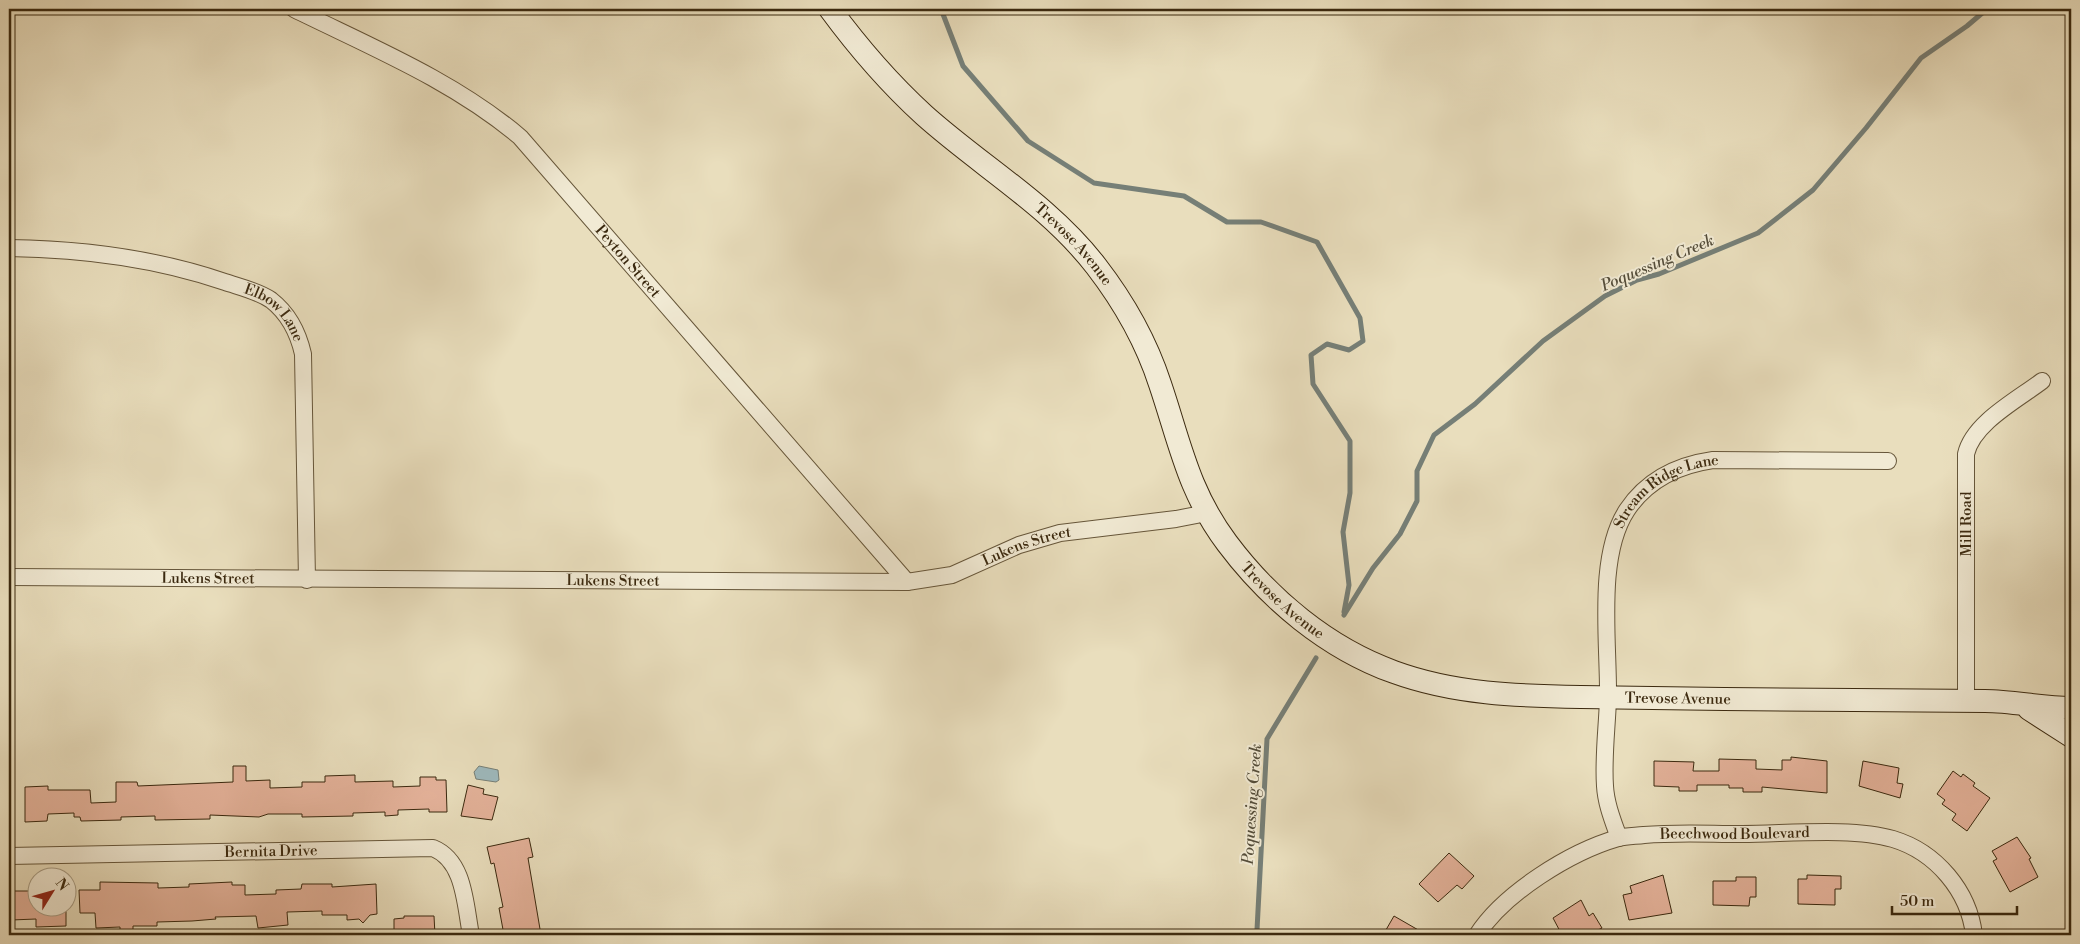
<svg xmlns="http://www.w3.org/2000/svg" width="2080" height="944" font-family="'Libre Bodoni',serif">
  <rect width="100%" height="100%" fill="#e9debd"/>
  <filter id="stains"><feTurbulence type="fractalNoise" baseFrequency=".004" numOctaves="4"/><feColorMatrix values="0 0 0 0 .2 0 0 0 0 .09 0 0 0 0 .02 0 0 0 .5 -.17"/></filter>
  <radialGradient id="worn" r=".72"><stop offset=".6" stop-color="#630" stop-opacity="0"/><stop offset="1" stop-color="#630" stop-opacity=".3"/></radialGradient>
  <polygon fill="#9eb9bd" stroke="#767f77" points="479,766 498,770 499,780 496,782 476,779 474,772"/>
  <g fill="none" stroke-linecap="round" stroke-linejoin="round">
    <g stroke="#767f77" stroke-width="5">
      <polyline points="941,9 963,66 1028,141 1094,183 1184,196 1227,222 1261,222 1317,242 1360,318 1363,341 1349,350 1327,344 1311,355 1313,384 1350,441 1350,493 1343,532 1349,585 1344,612"/>
      <polyline points="1344,615 1373,568 1400,534 1417,501 1417,471 1434,435 1475,404 1543,341 1605,296 1637,280 1659,274 1758,233 1813,190 1866,128 1921,58 1967,26 1987,9"/>
      <polyline points="1254,935 1257,930 1267,739 1316,658"/>
    </g>
  </g>
  <g fill="#e4b29a" stroke="#3b290f">
    <polygon points="1791,757 1827,761 1827,793 1762,787 1762,792 1743,792 1743,788 1729,788 1729,785 1697,785 1697,791 1679,791 1679,787 1654,786 1654,761 1694,762 1693,771 1719,771 1719,759 1756,760 1756,769 1782,770 1782,760 1791,760"/>
    <polygon points="1863,761 1899,768 1897,783 1903,784 1900,798 1859,786"/>
    <polygon points="233,766 246,766 246,781 270,780 270,788 302,787 302,782 325,782 325,776 355,775 355,782 393,781 393,787 420,786 420,777 436,777 436,780 446,780 447,812 429,812 429,809 398,810 398,815 385,816 385,812 353,813 353,816 302,817 302,814 268,814 259,817 210,815 210,819 155,820 155,816 121,817 121,820 81,821 80,817 74,817 74,813 48,814 47,821 25,822 25,787 48,786 48,790 90,790 91,803 116,802 116,782 137,782 138,786 233,782"/>
    <polygon points="1953,771 1961,777 1963,774 1975,783 1973,786 1990,798 1967,831 1952,820 1956,814 1942,804 1945,800 1937,794"/>
    <polygon points="468,785 484,789 483,794 498,797 492,820 461,816"/>
    <polygon points="2017,837 2031,858 2029,859 2038,877 2010,892 1993,861 1997,859 1992,851"/>
    <polygon points="529,838 533,857 528,858 541,935 504,935 499,908 503,907 497,878 494,863 491,864 487,847"/>
    <polygon points="1449,853 1474,876 1462,889 1457,885 1438,902 1419,884"/>
    <polygon points="1663,875 1672,913 1629,920 1623,895 1632,893 1630,886"/>
    <polygon points="1807,875 1841,876 1841,889 1835,889 1835,905 1798,904 1798,879 1807,879"/>
    <polygon points="1736,877 1756,877 1756,897 1750,897 1749,906 1713,905 1713,881 1736,881"/>
    <polygon points="100,882 158,883 158,888 189,887 189,884 232,882 232,885 245,885 245,895 276,894 276,890 301,889 302,884 332,884 332,887 376,884 377,914 370,915 363,923 359,919 347,920 347,915 322,915 322,911 287,912 288,925 258,928 256,916 215,917 216,919 192,921 157,922 157,926 133,926 133,935 120,935 120,927 96,928 95,913 80,913 79,890 100,890"/>
    <polygon points="9,891 38,891 38,906 66,906 66,926 36,927 36,919 11,920"/>
    <polygon points="1581,900 1589,916 1593,913 1602,928 1588,935 1562,935 1553,918"/>
    <polygon points="404,916 434,916 435,935 394,935 394,919 404,918"/>
    <polygon points="1394,916 1427,935 1383,935"/>
  </g>
  <g fill="none" stroke-linecap="round" stroke-linejoin="round">
    <defs>
      <g id="street">
        <path id="s1" d="M294,9C371,47 454,81 520,137L907,582"/>
        <path id="s2" d="M9,248C83,249 155,258 225,282C240,287 258,291 271,300C289,314 298,332 303,354L307,580"/>
        <path id="s3" d="M9,577L907,582L952,575L1019,545L1060,533L1176,519L1207,513"/>
        <path d="M1966,702V454C1973,423 2017,400 2042,381"/>
        <path id="s4" d="M1619,838C1613,821 1606,804 1605,786C1603,758 1607,728 1608,699C1609,643 1596,557 1627,510C1647,480 1678,465 1713,460L1888,461"/>
        <path id="s5" d="M9,856L433,848C465,861 465,905 471,935"/>
        <path id="s6" d="M1477,935C1504,893 1570,852 1618,838C1626,836 1636,836 1644,835C1677,832 1709,834 1742,834C1786,834 1853,827 1893,839C1936,852 1969,891 1974,935"/>
      </g>
      <g id="secondary">
        <path id="s7" d="M830,9C858,47 889,83 924,115C982,167 1048,204 1096,266C1123,301 1146,341 1160,384C1180,443 1188,491 1227,543C1269,599 1327,648 1394,672C1454,694 1518,696 1581,697C1629,698 1676,698 1724,699C1811,700 1898,700 1985,701C2013,701 2042,708 2071,708"/>
        <polyline points="2029,709 2071,736"/>
      </g>
    </defs>
    <use href="#street" stroke="#66563a" stroke-width="18"/>
    <use href="#secondary" stroke="#3b290f" stroke-width="24"/>
    <use href="#street" stroke="#f1ead4" stroke-width="16"/>
    <use href="#secondary" stroke="#f1ead4" stroke-width="22"/>
  </g>
  <g text-anchor="middle" stroke-width="4" stroke-linejoin="round" paint-order="stroke">
    <g font-size="15" fill="#3b290f" stroke="#f1ead4">
      <text dy="5" stroke="none"><textPath href="#s7" startOffset="340">Trevose Avenue</textPath></text>
      <text dy="5" stroke="none"><textPath href="#s1" startOffset="425">Peyton Street</textPath></text>
      <text dy="5" stroke="none"><textPath href="#s2" startOffset="280">Elbow Lane</textPath></text>
      <text dy="5" stroke="none"><textPath href="#s4" startOffset="378">Stream Ridge Lane</textPath></text>
      <text transform="translate(1966 524) rotate(-90)" y="5">Mill Road</text>
      <text dy="5" stroke="none"><textPath href="#s3" startOffset="1024">Lukens Street</textPath></text>
      <text dy="5" stroke="none"><textPath href="#s3" startOffset="199">Lukens Street</textPath></text>
      <text dy="5" stroke="none"><textPath href="#s3" startOffset="604">Lukens Street</textPath></text>
      <text dy="5" stroke="none"><textPath href="#s7" startOffset="760">Trevose Avenue</textPath></text>
      <text dy="5" stroke="none"><textPath href="#s7" startOffset="1180">Trevose Avenue</textPath></text>
      <text dy="5" stroke="none"><textPath href="#s6" startOffset="291">Beechwood Boulevard</textPath></text>
      <text dy="5" stroke="none"><textPath href="#s5" startOffset="262">Bernita Drive</textPath></text>
    </g>
    <g font-size="16" font-style="italic" fill="#544d3a" stroke="#f1ead4">
      <text transform="translate(1657 262) rotate(-23)" y="6">Poquessing Creek</text>
      <text transform="translate(1251 804) rotate(-86)" y="6">Poquessing Creek</text>
    </g>
  </g>
  <rect width="2080" height="944" fill="none" stroke="#e9debd" stroke-width="30"/>
  <rect x="10" y="10" width="2060" height="924" fill="none" stroke="#3b290f" stroke-width="2.5"/>
  <rect x="15" y="15" width="2050" height="914" fill="none" stroke="#3b290f"/>
  <g transform="translate(52 892) rotate(53)"><circle r="24" fill="#f1ead4" stroke="#a89d85"/>
  <path d="M0-4L9 19L0 12L-9 19Z" fill="#8f2418"/>
  <text y="-8" font-size="14" font-weight="bold" text-anchor="middle" fill="#3b290f">N</text>
  </g>
  <path d="M1892 906v8h125v-8" fill="none" stroke="#3b290f" stroke-width="2.5"/>
  <text x="1900" y="906" font-size="15" fill="#3b290f" stroke="#f1ead4" stroke-width="4" paint-order="stroke">50 m</text>
  <rect width="100%" height="100%" filter="url(#stains)"/>
  <rect width="100%" height="100%" fill="url(#worn)"/>
</svg>
